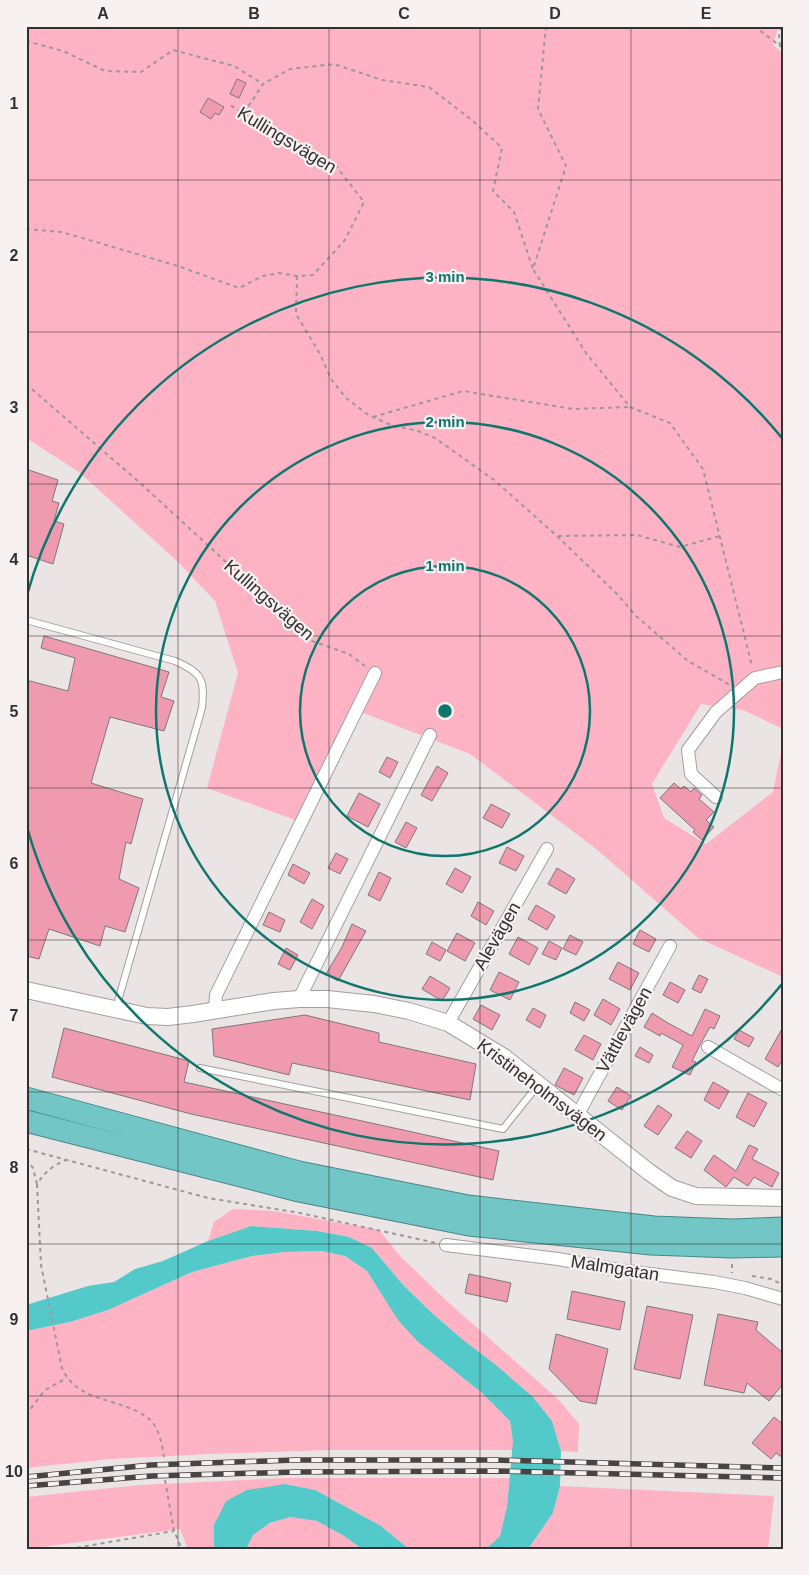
<svg xmlns="http://www.w3.org/2000/svg" width="809" height="1575" font-family="Helvetica,sans-serif">
  <rect width="100%" height="100%" fill="#ebe4e5"/>
  <g fill="#fdb3c4">
    <polygon points="26,26 779,26 773,45 783,53 783,729 743,710 701,704 652,784 664,818 706,844 773,792 783,743 783,977 698,938 595,848 470,754 358,711 298,821 207,788 238,673 215,601 178,562 79,472 26,438"/>
    <polygon points="233,1209 274,1211 379,1230 400,1256 449,1303 558,1399 579,1424 578,1452 561,1451 552,1421 533,1397 496,1365 462,1339 432,1313 404,1286 372,1248 349,1237 317,1231 251,1226 208,1241 214,1222"/>
    <polygon points="322,1251 345,1256 367,1271 382,1294 417,1341 482,1393 510,1421 513,1441 513,1450 329,1450 209,1454 111,1459 26,1468 26,1331 70,1322 108,1310 192,1272 252,1256 285,1252"/>
    <polygon points="286,1478 510,1478 507,1507 500,1536 486,1549 409,1549 381,1526 315,1490 285,1484 214,1545 216,1549 188,1549 180,1529 26,1549 26,1497 140,1485"/>
    <polygon points="560,1486 774,1496 768,1549 528,1549 553,1513"/>
    <path d="M290,1517L317,1521L344,1536L362,1549H246C251,1529 272,1522 290,1517Z"/>
  </g>
  <g fill="#53cac9">
    <polygon points="251,1226 317,1231 349,1237 372,1248 404,1286 432,1313 462,1339 496,1365 533,1397 552,1421 561,1451 560,1486 553,1513 528,1549 486,1549 500,1536 507,1507 513,1441 510,1421 482,1393 417,1341 398,1320 367,1271 345,1256 322,1251 285,1252 252,1256 192,1272 108,1310 70,1322 26,1331 26,1305 88,1286 114,1282 135,1269 163,1261 208,1241"/>
    <polygon points="285,1484 315,1490 381,1526 409,1549 362,1549 344,1536 317,1521 290,1517 270,1523 253,1535 246,1549 216,1549 214,1545 214,1525 226,1501 247,1490"/>
  </g>
  <g fill="#f09aaf" stroke="#7e7879">
    <polygon points="237,79 246,83 239,98 230,94"/>
    <polygon points="208,98 224,107 219,115 215,113 211,119 200,112"/>
    <polygon points="26,469 58,480 52,501 59,503 54,521 64,524 53,564 26,555"/>
    <polygon points="44,636 169,672 161,697 174,701 164,731 110,717 91,783 143,799 131,844 126,842 119,879 139,888 125,932 105,926 100,946 49,929 39,959 26,956 26,680 68,691 75,658 41,648"/>
    <polygon points="387,757 398,762 390,778 379,772"/>
    <polygon points="437,766 448,773 432,801 421,795"/>
    <polygon points="674,783 681,789 684,786 691,792 694,788 702,795 699,799 714,812 706,820 714,827 702,840 693,832 695,830 660,798"/>
    <polygon points="359,793 380,804 368,827 347,816"/>
    <polygon points="491,804 510,814 502,828 483,818"/>
    <polygon points="406,822 417,828 406,848 395,842"/>
    <polygon points="507,847 524,856 516,871 499,863"/>
    <polygon points="336,853 348,859 340,874 328,868"/>
    <polygon points="293,864 310,873 304,884 288,875"/>
    <polygon points="455,868 471,877 462,893 446,884"/>
    <polygon points="557,868 575,879 566,894 548,884"/>
    <polygon points="379,872 391,878 380,901 368,895"/>
    <polygon points="312,899 324,906 312,929 300,922"/>
    <polygon points="478,902 494,911 486,925 471,916"/>
    <polygon points="536,905 555,916 547,930 528,919"/>
    <polygon points="269,912 285,920 280,932 263,925"/>
    <polygon points="352,924 366,931 338,981 326,974 342,947"/>
    <polygon points="640,930 656,939 649,952 633,944"/>
    <polygon points="457,933 475,943 465,961 447,951"/>
    <polygon points="570,935 583,942 576,955 563,949"/>
    <polygon points="518,937 538,948 529,965 509,954"/>
    <polygon points="549,941 562,948 556,960 542,954"/>
    <polygon points="432,942 446,950 440,961 426,954"/>
    <polygon points="286,948 298,955 290,970 278,964"/>
    <polygon points="618,962 639,973 630,990 609,979"/>
    <polygon points="499,972 519,982 510,1000 490,990"/>
    <polygon points="699,975 708,979 701,993 692,989"/>
    <polygon points="430,976 450,988 442,1001 422,989"/>
    <polygon points="670,982 685,990 678,1003 663,995"/>
    <polygon points="603,999 620,1009 611,1025 594,1015"/>
    <polygon points="575,1002 590,1010 584,1021 570,1013"/>
    <polygon points="481,1005 500,1015 492,1030 473,1019"/>
    <polygon points="533,1008 546,1015 540,1028 526,1020"/>
    <polygon points="705,1009 720,1016 714,1029 710,1027 701,1043 692,1061 696,1062 690,1075 672,1067 683,1045 661,1033 660,1036 644,1027 652,1013 668,1023 692,1036"/>
    <polygon points="305,1015 379,1033 379,1042 476,1064 470,1100 292,1063 289,1075 214,1056 212,1029"/>
    <polygon points="783,1027 783,1059 778,1067 765,1059"/>
    <polygon points="64,1028 189,1061 184,1082 499,1151 493,1180 191,1114 52,1077"/>
    <polygon points="739,1030 754,1038 749,1047 734,1039"/>
    <polygon points="584,1035 601,1044 593,1060 575,1050"/>
    <polygon points="640,1047 653,1055 649,1063 635,1056"/>
    <polygon points="564,1068 583,1078 574,1095 555,1085"/>
    <polygon points="713,1082 729,1091 719,1109 704,1100"/>
    <polygon points="617,1087 631,1096 622,1110 608,1101"/>
    <polygon points="748,1093 767,1103 754,1127 736,1117"/>
    <polygon points="658,1105 672,1115 658,1135 644,1126"/>
    <polygon points="687,1131 702,1141 691,1158 675,1148"/>
    <polygon points="749,1145 758,1149 752,1159 779,1173 772,1187 754,1177 748,1186 734,1177 726,1187 704,1170 714,1155 736,1171"/>
    <polygon points="469,1274 511,1283 507,1302 465,1293"/>
    <polygon points="572,1291 625,1302 620,1330 567,1319"/>
    <polygon points="647,1306 693,1315 680,1379 634,1369"/>
    <polygon points="718,1314 758,1322 756,1330 783,1353 783,1384 769,1401 747,1383 744,1393 704,1385"/>
    <polygon points="556,1334 608,1349 596,1404 580,1401 549,1369"/>
    <polygon points="774,1417 783,1424 783,1458 776,1453 771,1459 752,1443"/>
  </g>
  <g fill="none" stroke-linecap="round" stroke-linejoin="round">
    <defs>
      <g id="service">
        <path d="M26,620L175,661C202,673 205,679 202,708L116,1008"/>
        <polyline points="200,1068 503,1129 538,1085"/>
      </g>
      <g id="minor">
        <polyline points="716,797 691,774 688,750 716,712 755,678 783,672"/>
        <polyline points="299,999 430,735"/>
        <polyline points="215,1010 216,995 375,673"/>
        <polyline points="448,1023 547,849"/>
        <polyline points="708,1047 783,1090"/>
        <polyline points="578,1114 670,946"/>
        <polyline points="446,1245 558,1259 619,1270 714,1282 745,1288 783,1299"/>
      </g>
      <polyline id="tertiary" points="26,990 147,1016 168,1017 193,1014 274,1001 299,999 327,999 374,1004 409,1011 448,1023 504,1057 649,1172 672,1188 696,1196 783,1198"/>
      <g id="trunk">
        <polyline points="26,1098 299,1172 468,1206 654,1227 733,1230 783,1228"/>
        <polyline points="26,1121 299,1191 469,1225 651,1244 732,1247 783,1246"/>
      </g>
    </defs>
    <use href="#service" stroke="#a59e9f" stroke-width="8"/>
    <use href="#minor" stroke="#a59e9f" stroke-width="14"/>
    <use href="#tertiary" stroke="#a59e9f" stroke-width="18"/>
    <use href="#trunk" stroke="#468888" stroke-width="23"/>
    <g stroke="#9d9898" stroke-width="2" stroke-dasharray="4 4" stroke-linecap="butt">
      <polyline points="546,26 538,109 566,166 533,269 586,353 630,407 670,423 703,469 752,666"/>
      <polyline points="754,26 783,48"/>
      <polyline points="26,41 63,51 105,71 141,72 173,50 234,66 263,84"/>
      <polyline points="780,46 779,37 781,26"/>
      <polyline points="244,113 263,84 290,69 334,64 382,80 429,87 473,121 502,148 493,191 514,212 533,269"/>
      <polyline points="26,229 62,232 178,266 239,288 263,276 279,273 297,276 313,275 345,240 364,202 336,166 228,104"/>
      <polyline points="297,276 296,314 320,354 331,379 346,398 367,414 373,417 391,425 418,431 435,438 494,480 557,536 618,595 636,616 688,661 730,685"/>
      <polyline points="26,384 139,482 312,641 349,654 365,666"/>
      <polyline points="373,417 463,391 573,409 630,407"/>
      <polyline points="558,536 637,535 680,547 720,536"/>
      <polyline points="26,1149 208,1198 300,1213 436,1243"/>
      <path d="M26,1159L33,1168L37,1184C45,1172 52,1166 66,1160"/>
      <path d="M37,1184L41,1265L62,1368C78,1404 121,1397 148,1418C159,1427 162,1444 164,1457"/>
      <polyline points="732,1264 732,1273"/>
      <polyline points="752,1276 771,1279 781,1284"/>
      <polyline points="26,1415 45,1390 67,1378"/>
      <polyline points="165,1480 174,1531 182,1549"/>
      <polyline points="69,1549 174,1531"/>
    </g>
    <use href="#service" stroke="#fff" stroke-width="6"/>
    <use href="#minor" stroke="#fff" stroke-width="12"/>
    <use href="#tertiary" stroke="#fff" stroke-width="16"/>
    <use href="#trunk" stroke="#73c6c6" stroke-width="21"/>
    <defs>
      <g id="rail">
        <polyline points="26,1477 151,1465 295,1460 496,1460 783,1468"/>
        <polyline points="26,1486 151,1476 296,1472 495,1471 783,1478"/>
      </g>
    </defs>
    <use href="#rail" stroke="#484444" stroke-width="5.5"/>
    <use href="#rail" stroke="#f8f1f2" stroke-width="4" stroke-dasharray="11" stroke-linecap="butt"/>
  </g>
  <path fill="none" stroke="#333030" stroke-width="1" stroke-opacity="0.55" d="M178,26V1549M329,26V1549M480,26V1549M631,26V1549M26,180H783M26,332H783M26,484H783M26,636H783M26,788H783M26,940H783M26,1092H783M26,1244H783M26,1396H783"/>
  <g fill="none" stroke="#0f766e" stroke-width="2.5">
    <circle cx="445" cy="711" r="145"/>
    <circle cx="445" cy="711" r="289"/>
    <path d="M782 984A434 434 0 0 1 27 827M27 595A434 434 0 0 1 782 438"/>
  </g>
  <g text-anchor="middle" stroke-width="4.5" stroke-linejoin="round" paint-order="stroke">
    <g font-size="18" fill="#333030" stroke="#f8f1f2">
      <text transform="translate(287 140) rotate(31)" y="6">Kullingsvägen</text>
      <text transform="translate(269 600) rotate(41)" y="6">Kullingsvägen</text>
      <text transform="translate(497 936) rotate(-60)" y="6">Alevägen</text>
      <text transform="translate(624 1030) rotate(-61)" y="6">Vättlevägen</text>
      <text transform="translate(542 1090) rotate(37)" y="6">Kristineholmsvägen</text>
      <text transform="translate(615 1268) rotate(9)" y="6">Malmgatan</text>
    </g>
  </g>
  <circle cx="445" cy="711" r="8" fill="#0f766e" stroke="#f8f1f2" stroke-width="2.5"/>
  <g font-size="15" text-anchor="middle" font-weight="bold" fill="#0f766e" stroke="#f8f1f2" stroke-width="4.5" stroke-linejoin="round" paint-order="stroke">
    <text x="445" y="282">3 min</text>
    <text x="445" y="427">2 min</text>
    <text x="445" y="571">1 min</text>
  </g>
  <rect width="809" height="1575" fill="none" stroke="#f8f1f2" stroke-width="55"/>
  <rect x="28" y="28" width="754" height="1520" fill="none" stroke="#333030" stroke-width="2"/>
  <g font-size="16" text-anchor="middle" font-weight="bold" fill="#333030">
    <text x="103" y="19">A</text>
    <text x="254" y="19">B</text>
    <text x="404" y="19">C</text>
    <text x="555" y="19">D</text>
    <text x="706" y="19">E</text>
    <text x="14" y="109">1</text>
    <text x="14" y="261">2</text>
    <text x="14" y="413">3</text>
    <text x="14" y="565">4</text>
    <text x="14" y="717">5</text>
    <text x="14" y="869">6</text>
    <text x="14" y="1021">7</text>
    <text x="14" y="1173">8</text>
    <text x="14" y="1325">9</text>
    <text x="14" y="1477">10</text>
  </g>
</svg>
